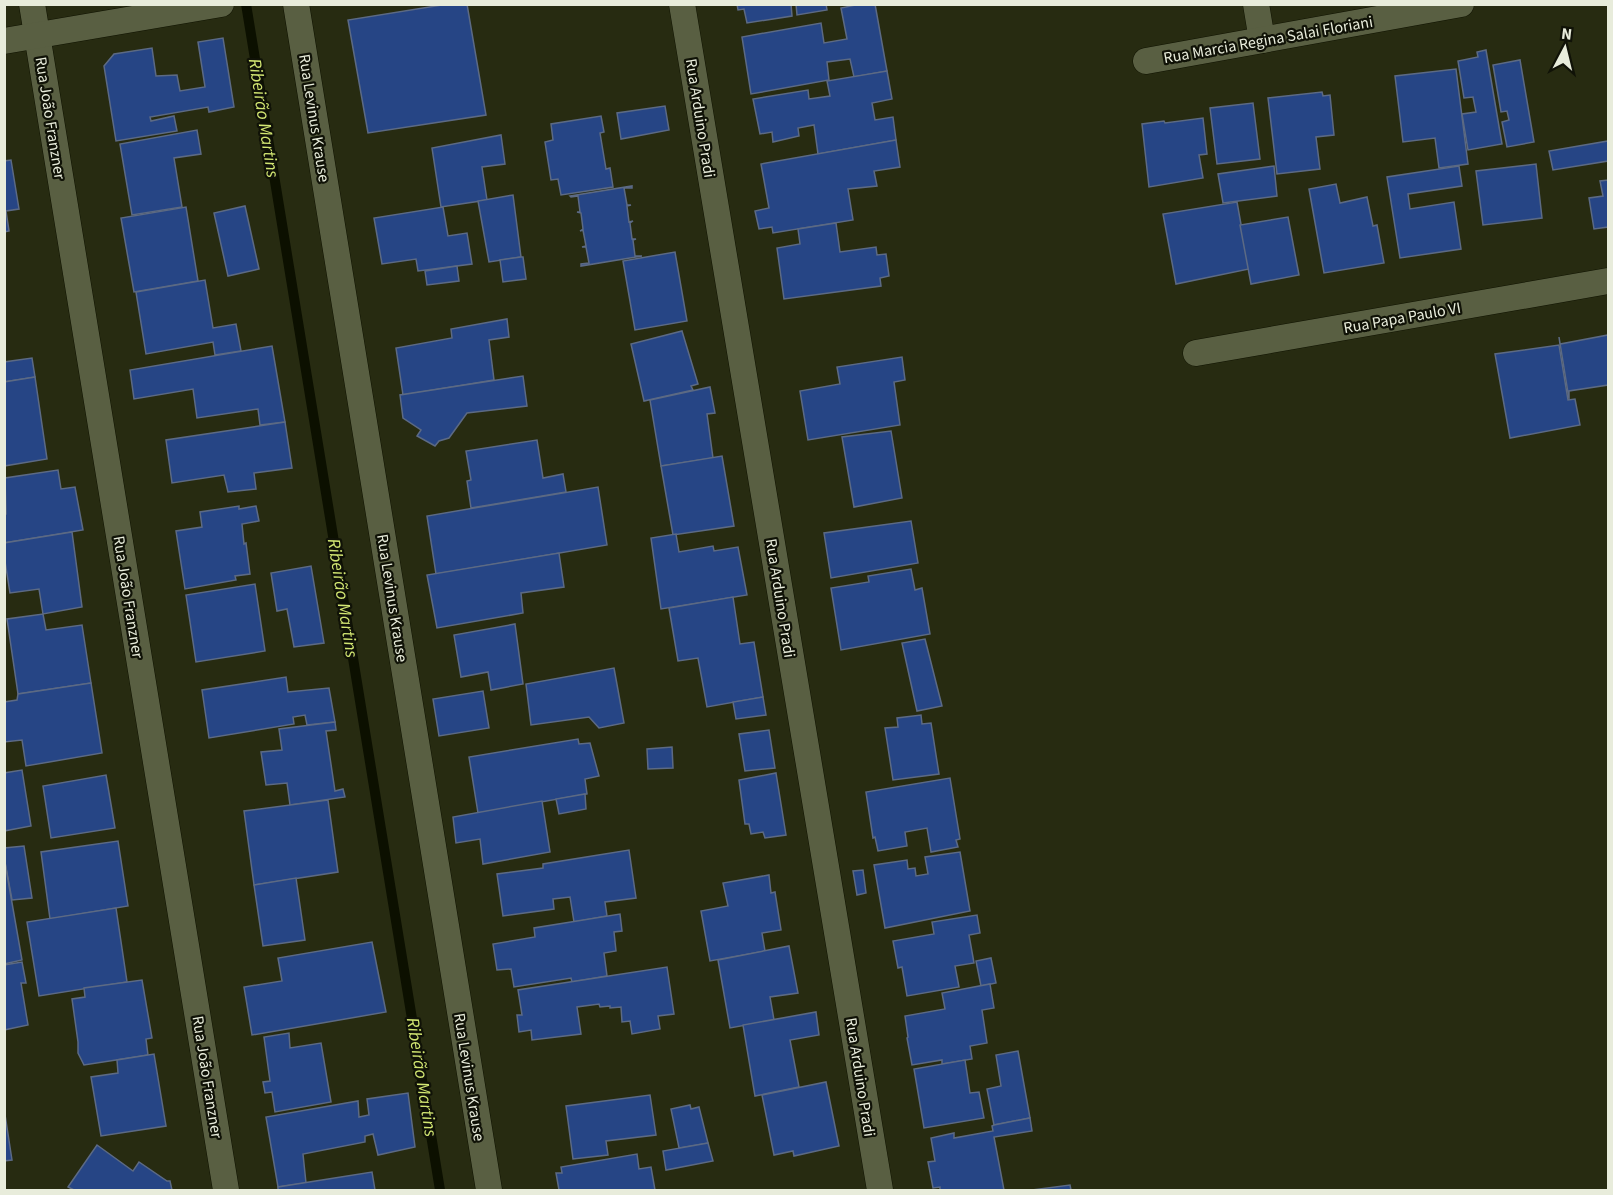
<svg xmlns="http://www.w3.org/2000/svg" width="1613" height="1195" font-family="'Source Sans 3',sans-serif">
  <rect width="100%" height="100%" fill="#272b11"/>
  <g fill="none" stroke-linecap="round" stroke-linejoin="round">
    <polyline stroke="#0c1000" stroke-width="10" points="246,4 440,1190"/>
  </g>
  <g fill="#264585" stroke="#5c6a84" stroke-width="1.5">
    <polygon points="448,4 467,4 486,115 368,133 348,20"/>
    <polygon points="737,4 791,4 792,16 747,23 744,9 738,10"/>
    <polygon points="796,4 826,4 827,10 797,15"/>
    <polygon points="860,4 875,4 887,71 854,77 850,59 827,62 829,80 751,94 742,37 821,23 824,43 847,39 841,8"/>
    <polygon points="223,38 234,107 209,112 208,107 150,117 151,121 174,116 177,131 116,141 104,66 114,54 152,48 156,76 177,75 180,91 205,87 198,42"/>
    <polygon points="1486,50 1502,144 1468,150 1462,114 1476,112 1473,97 1464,98 1458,61 1478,57 1477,52"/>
    <polygon points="1520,60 1534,142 1507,147 1502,122 1509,120 1507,111 1501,112 1493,65"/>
    <polygon points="1456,69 1468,164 1439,168 1435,138 1403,142 1395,76"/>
    <polygon points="887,71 892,99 872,103 875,120 893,117 896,140 818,154 814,125 798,128 799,136 773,142 772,132 760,134 753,99 808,90 809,99 830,96 827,81"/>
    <polygon points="1322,92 1323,96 1330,95 1334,135 1316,137 1320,169 1277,174 1268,98"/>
    <polygon points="1253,103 1260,159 1217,164 1210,108"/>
    <polygon points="665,106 669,130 621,139 617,113"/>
    <polygon points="601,116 604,132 600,133 606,169 610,168 613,187 561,195 558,179 551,180 545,142 553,140 551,124"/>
    <polygon points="1203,118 1207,154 1199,155 1203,178 1149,187 1142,124 1164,121 1165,123"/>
    <polygon points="197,130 201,154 174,158 182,207 132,215 120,144"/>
    <polygon points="501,135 505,164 482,167 487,200 441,207 432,148"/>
    <polygon points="896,140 900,167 874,171 877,186 848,189 853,220 773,233 772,227 759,229 755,211 769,208 761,164"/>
    <polygon points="1608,141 1608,161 1553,170 1549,151"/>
    <polygon points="11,160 19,209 6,211 9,231 4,232 4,161"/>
    <polygon points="1536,164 1542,218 1483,225 1476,171"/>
    <polygon points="1274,166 1277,196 1223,203 1218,174"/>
    <polygon points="1459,166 1462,186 1408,194 1410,209 1454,202 1461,249 1400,258 1387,177"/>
    <polygon points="1608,180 1608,227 1594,229 1589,198 1603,196 1600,181"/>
    <polygon points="1336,184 1340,203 1367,197 1373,226 1377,225 1384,263 1324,273 1309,189"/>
    <polygon points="632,186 632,188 624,188 627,205 631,205 627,206 629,222 633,221 630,223 632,239 636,239 633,240 635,256 642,256 581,266 581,264 589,263 586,247 582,247 586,246 583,230 580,231 583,229 581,213 577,212 580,212 578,196 571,197 570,196"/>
    <polygon points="513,195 521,257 489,262 478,201"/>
    <polygon points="1237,202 1249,269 1176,284 1163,214"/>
    <polygon points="245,206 259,269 228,276 214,213"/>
    <polygon points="186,207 198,281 134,292 121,218"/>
    <polygon points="443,207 448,236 467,233 472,264 418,271 416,259 382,264 374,218"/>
    <polygon points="1288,217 1299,275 1251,284 1240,225"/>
    <polygon points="836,223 840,252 876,247 877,255 886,254 889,276 880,278 881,286 784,299 777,248 800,244 798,229"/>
    <polygon points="675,252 687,321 635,330 623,261"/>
    <polygon points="521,257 523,257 526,279 503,282 500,260"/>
    <polygon points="457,266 459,281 427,285 425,271"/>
    <polygon points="205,280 213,328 236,324 241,351 215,355 213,342 146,354 136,292"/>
    <polygon points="507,319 509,337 489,340 494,380 403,395 396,348 452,338 451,329"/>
    <polygon points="682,331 698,384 691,386 693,390 644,401 631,344"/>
    <polygon points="1608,335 1608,385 1569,391 1569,399 1559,337 1560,344"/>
    <polygon points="1559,345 1568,400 1575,399 1580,425 1510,438 1495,354"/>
    <polygon points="272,346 285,422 260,425 258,409 197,418 193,389 134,399 130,370"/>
    <polygon points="902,357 905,380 894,382 900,425 808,440 800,391 840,384 837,367"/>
    <polygon points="32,358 35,377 4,382 4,362"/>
    <polygon points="523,376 527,406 467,413 449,438 439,441 435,446 417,436 421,430 403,418 400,395"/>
    <polygon points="35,377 47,459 4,466 4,382"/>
    <polygon points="710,387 715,413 707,414 713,458 661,466 650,400"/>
    <polygon points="285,422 292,468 254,473 256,489 228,492 224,475 172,483 166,440"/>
    <polygon points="891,431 902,498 854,507 842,437"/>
    <polygon points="537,440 543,478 563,474 566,492 471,508 467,481 471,480 466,451"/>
    <polygon points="722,456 734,526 673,535 661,466"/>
    <polygon points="58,470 61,489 75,487 83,530 4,543 4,515 6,514 5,478"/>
    <polygon points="598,487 607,545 436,574 427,516"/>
    <polygon points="239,506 239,509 256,506 259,521 242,524 244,544 246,543 250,574 235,576 236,580 185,589 176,531 202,527 200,512"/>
    <polygon points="911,521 918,563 831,578 824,533"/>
    <polygon points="72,532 82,607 43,614 39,589 10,593 4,555 4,543"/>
    <polygon points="676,534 679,552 713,546 714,551 738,547 747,595 661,609 651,538"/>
    <polygon points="559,553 564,587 521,593 523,613 437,628 427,575"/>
    <polygon points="311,566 324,643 294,647 287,609 277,611 271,573"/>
    <polygon points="911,569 915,590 922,588 930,634 841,650 831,588 869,582 868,576"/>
    <polygon points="255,584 265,651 196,662 186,595"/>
    <polygon points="733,597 740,644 754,642 763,697 707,707 698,658 678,661 669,608"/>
    <polygon points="43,614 46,630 82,625 91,683 18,694 7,619"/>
    <polygon points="515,624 523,684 491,690 488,672 461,677 454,635"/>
    <polygon points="925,639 942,706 917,711 902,643"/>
    <polygon points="614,668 624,723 599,728 589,717 531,725 526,684"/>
    <polygon points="286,677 288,692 329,688 335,722 307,725 305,715 293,717 294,724 209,738 202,690"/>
    <polygon points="91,683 102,753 26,766 22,740 4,742 4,702 17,700 18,694"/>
    <polygon points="483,691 489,728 439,736 433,699"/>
    <polygon points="763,697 766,715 736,719 733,702"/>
    <polygon points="921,715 922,724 931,723 939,774 893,780 885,728 898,727 897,718"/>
    <polygon points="335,722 336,730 326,731 335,791 343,789 345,797 290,805 287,783 266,785 261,752 282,750 279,729"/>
    <polygon points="769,730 775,768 745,771 739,734"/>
    <polygon points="578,739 579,744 590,743 599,776 585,779 587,794 478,813 469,757"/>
    <polygon points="672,747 673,768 648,769 647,749"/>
    <polygon points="22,770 31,826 4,831 4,773"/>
    <polygon points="776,773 786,835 765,838 763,832 751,834 749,824 745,824 739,780"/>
    <polygon points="106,775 115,828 51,838 43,786"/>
    <polygon points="950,778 960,839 956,840 958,847 931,852 927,828 905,832 907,846 878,851 875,837 873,838 866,792"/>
    <polygon points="585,794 586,809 559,814 556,799"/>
    <polygon points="328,800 338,872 254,885 244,811"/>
    <polygon points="542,801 550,852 483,864 480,839 456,843 453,817"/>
    <polygon points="118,841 128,906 50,919 41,852"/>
    <polygon points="24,846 32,898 12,900 4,857 4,848"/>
    <polygon points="629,850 636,898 605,902 607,916 574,922 570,897 553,899 554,909 503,916 497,874 543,868 543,864"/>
    <polygon points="960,852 970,911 885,928 874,865 907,860 908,869 915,868 916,876 928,874 925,857"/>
    <polygon points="4,857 22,960 4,964"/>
    <polygon points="863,870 866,893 857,895 853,871"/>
    <polygon points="769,875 771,893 775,892 781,930 762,933 765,951 710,961 701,911 728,906 723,883"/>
    <polygon points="296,878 305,940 263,946 254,885"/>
    <polygon points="116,908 127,982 39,996 27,922"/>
    <polygon points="620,914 622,931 614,932 616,951 604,953 607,976 572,982 571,978 514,987 511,969 497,970 493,944 535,937 534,928"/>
    <polygon points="977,915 980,933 969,935 974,963 955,966 959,987 907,996 902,967 898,968 893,941 934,934 932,922"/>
    <polygon points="372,942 386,1012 252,1035 244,987 282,981 278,958"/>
    <polygon points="789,946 798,993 770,997 774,1020 730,1028 718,960"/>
    <polygon points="991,958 996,983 981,986 976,961"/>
    <polygon points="22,962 26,983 21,983 28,1025 4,1030 4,965"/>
    <polygon points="667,967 674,1014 658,1016 660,1029 632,1034 630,1021 622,1022 621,1007 610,1008 610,1006 600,1007 599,1004 577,1007 581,1034 532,1040 531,1030 519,1032 517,1015 522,1015 518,990"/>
    <polygon points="142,980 152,1038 146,1039 148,1055 84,1065 78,1053 78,1042 72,999 85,997 84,988"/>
    <polygon points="990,984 994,1008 982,1010 987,1043 970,1046 972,1059 942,1064 942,1060 912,1065 907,1038 908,1037 905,1016 945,1009 942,993"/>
    <polygon points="816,1012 819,1035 790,1040 799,1087 755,1096 743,1025"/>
    <polygon points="289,1033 290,1048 321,1043 331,1102 275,1112 272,1092 265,1093 263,1082 270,1081 264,1037"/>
    <polygon points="1018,1051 1030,1118 994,1125 987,1089 1001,1086 996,1055"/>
    <polygon points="154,1054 166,1126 101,1136 91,1077 118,1073 117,1060"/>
    <polygon points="965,1060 970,1093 979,1092 984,1118 924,1128 914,1069"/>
    <polygon points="826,1082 839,1146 794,1156 793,1151 774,1155 762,1095"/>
    <polygon points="408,1093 415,1147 378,1155 373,1134 365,1136 365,1142 303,1154 306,1183 278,1187 266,1117 358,1101 359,1117 369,1115 367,1099"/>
    <polygon points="650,1095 656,1135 606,1141 608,1155 573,1159 566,1106"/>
    <polygon points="690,1105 691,1109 699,1107 708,1143 679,1148 671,1109"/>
    <polygon points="4,1108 12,1160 4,1161"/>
    <polygon points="1030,1118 1032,1131 994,1137 1004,1190 940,1190 940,1187 933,1188 928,1162 935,1161 931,1138 954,1133 954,1138 993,1131 992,1126 994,1125"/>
    <polygon points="708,1143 713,1161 666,1170 663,1151"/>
    <polygon points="97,1145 133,1171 139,1162 167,1181 170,1181 172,1190 74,1190 68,1187"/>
    <polygon points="637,1154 639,1169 651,1167 655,1190 559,1190 556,1173 562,1173 561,1167"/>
    <polygon points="372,1172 375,1190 278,1190 278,1187"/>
    <polygon points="1070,1185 1071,1190 1032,1190"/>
  </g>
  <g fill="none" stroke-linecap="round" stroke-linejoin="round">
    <defs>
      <g id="street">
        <polyline points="32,4 226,1190"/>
        <polyline points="296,4 489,1190"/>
        <polyline points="682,4 880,1190"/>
        <polyline points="1256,4 1262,40"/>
        <polyline points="4,41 221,4"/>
        <polyline points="1146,61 1461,4"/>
        <polyline points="1196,353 1608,281"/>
      </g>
    </defs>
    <use href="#street" stroke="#101300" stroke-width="27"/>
    <use href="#street" stroke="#595f42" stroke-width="26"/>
  </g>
  <g text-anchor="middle" stroke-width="4.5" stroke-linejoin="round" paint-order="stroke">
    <g font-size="16" fill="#e8ecdb" stroke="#101207">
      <text transform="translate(1268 39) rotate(-10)" y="6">Rua Marcia Regina Salai Floriani</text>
      <text transform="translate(51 118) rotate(81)" y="6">Rua João Franzner</text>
      <text transform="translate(315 118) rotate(81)" y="6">Rua Levinus Krause</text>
      <text transform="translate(701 118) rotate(81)" y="6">Rua Arduino Pradi</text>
      <text transform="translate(1402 317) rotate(-10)" y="6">Rua Papa Paulo VI</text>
      <text transform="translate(129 597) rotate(81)" y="6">Rua João Franzner</text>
      <text transform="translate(393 598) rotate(81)" y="6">Rua Levinus Krause</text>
      <text transform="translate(781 598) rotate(81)" y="6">Rua Arduino Pradi</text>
      <text transform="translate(208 1077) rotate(81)" y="6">Rua João Franzner</text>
      <text transform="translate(470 1077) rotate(81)" y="6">Rua Levinus Krause</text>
      <text transform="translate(861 1077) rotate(81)" y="6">Rua Arduino Pradi</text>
    </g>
    <g font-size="18" font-style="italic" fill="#d2e672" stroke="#101207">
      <text transform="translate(264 118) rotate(81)" y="6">Ribeirão Martins</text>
      <text transform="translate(343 598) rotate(81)" y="6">Ribeirão Martins</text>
      <text transform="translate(422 1077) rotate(81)" y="6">Ribeirão Martins</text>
    </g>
  </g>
  <rect width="1613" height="1195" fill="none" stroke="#e8ecdb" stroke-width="12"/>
  <g transform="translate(1565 48) rotate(7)" stroke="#101207" stroke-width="4.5" paint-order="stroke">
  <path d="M0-4.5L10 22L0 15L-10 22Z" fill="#e8ecdb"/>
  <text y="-9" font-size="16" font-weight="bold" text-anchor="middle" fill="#e8ecdb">N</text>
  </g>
</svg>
